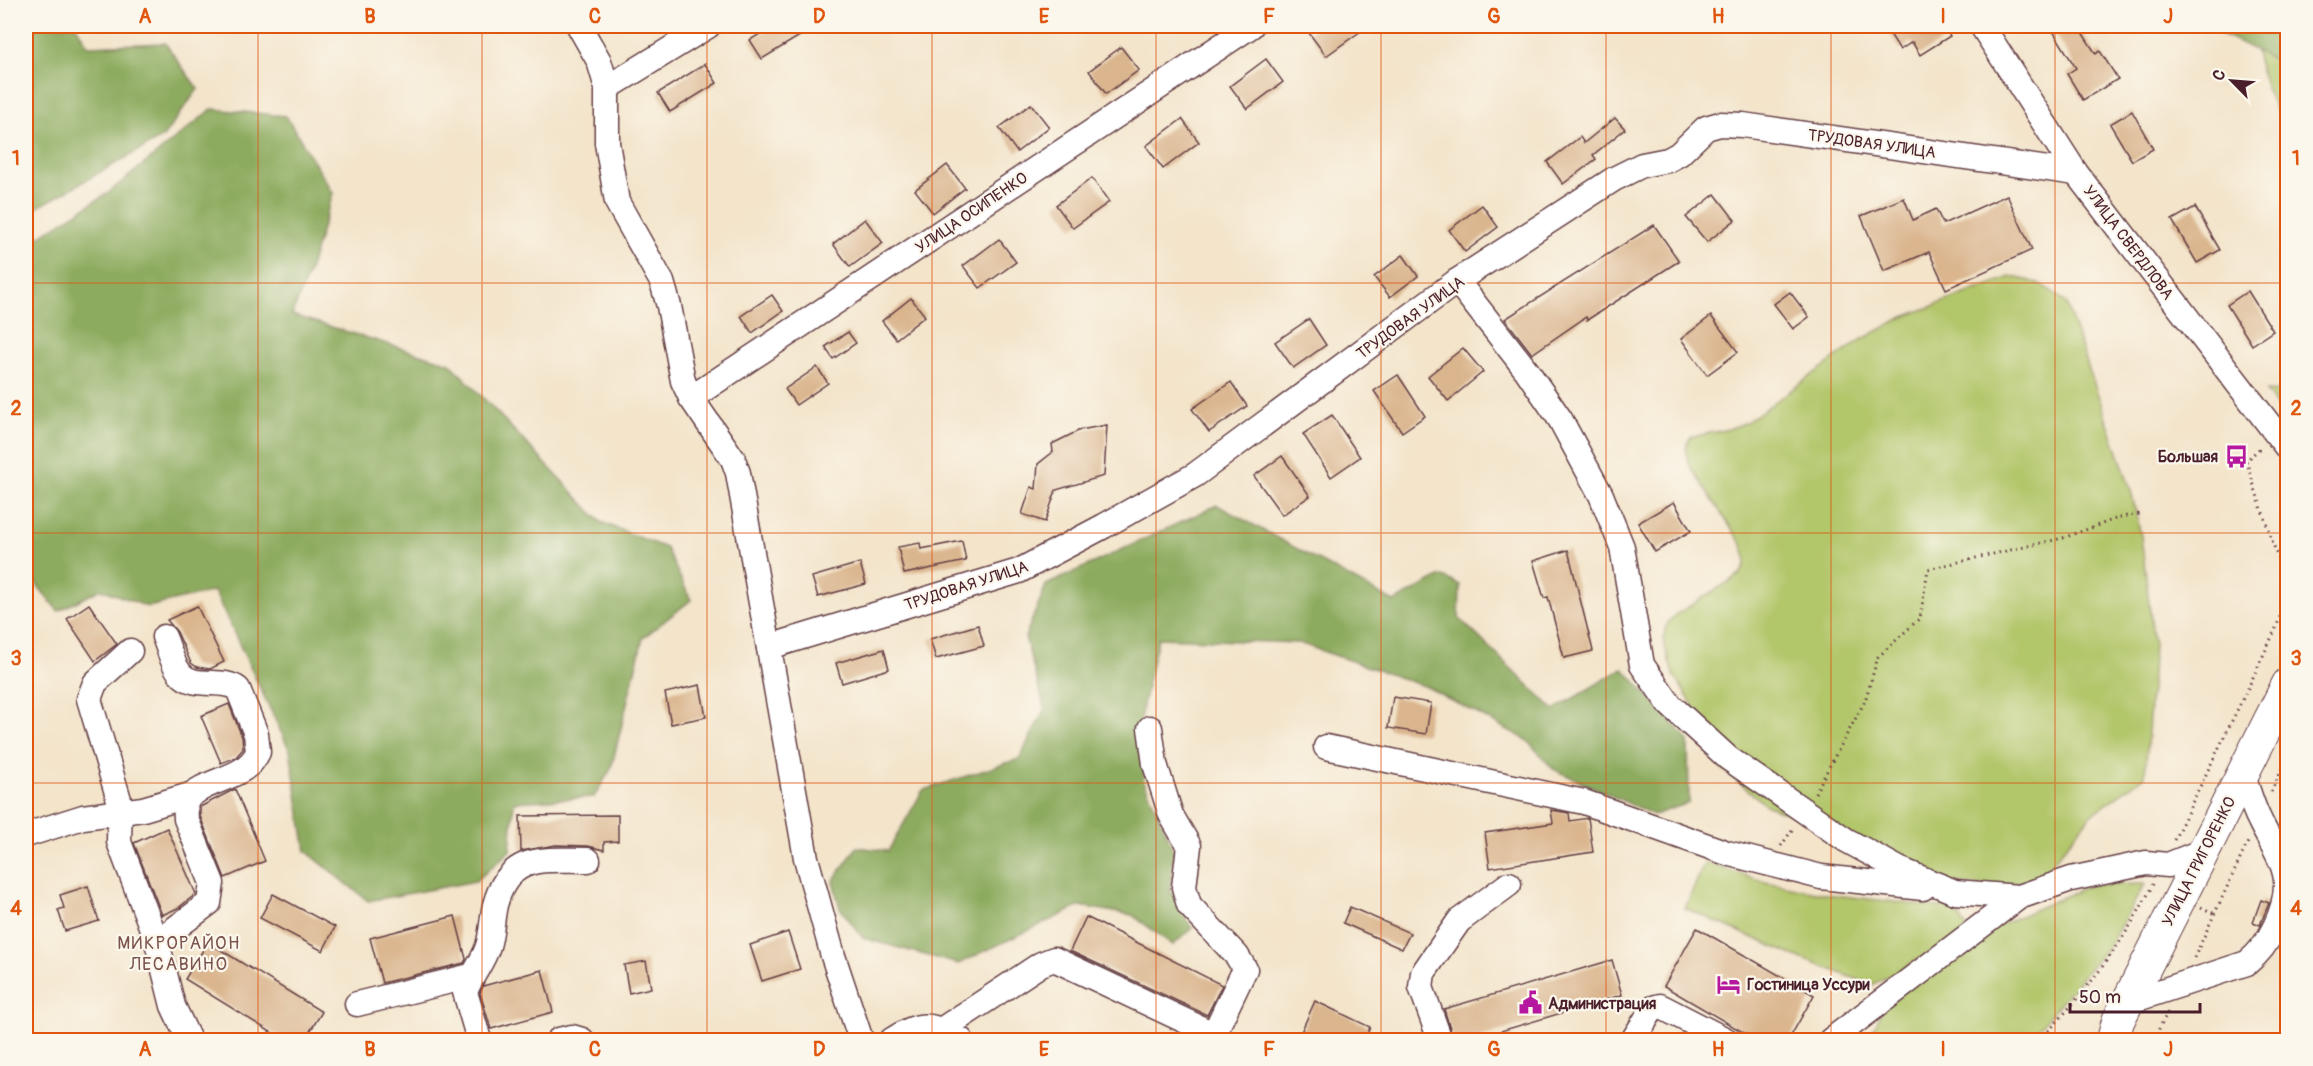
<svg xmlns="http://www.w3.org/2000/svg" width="2313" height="1066" font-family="Pangolin,sans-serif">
  <rect width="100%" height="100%" fill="#fbf7ec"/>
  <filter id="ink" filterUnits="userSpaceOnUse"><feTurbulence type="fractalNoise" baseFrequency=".0167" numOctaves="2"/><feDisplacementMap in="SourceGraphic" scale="12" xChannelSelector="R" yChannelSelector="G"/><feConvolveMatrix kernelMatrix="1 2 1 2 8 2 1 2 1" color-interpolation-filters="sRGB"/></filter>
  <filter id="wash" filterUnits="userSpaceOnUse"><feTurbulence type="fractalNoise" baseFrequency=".008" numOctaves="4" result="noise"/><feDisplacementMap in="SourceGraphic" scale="24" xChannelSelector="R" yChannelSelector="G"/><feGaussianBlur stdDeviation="1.35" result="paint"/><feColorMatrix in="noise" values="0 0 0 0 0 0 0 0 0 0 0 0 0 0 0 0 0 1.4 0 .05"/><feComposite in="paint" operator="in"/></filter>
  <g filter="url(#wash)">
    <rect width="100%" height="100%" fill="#f3e4ca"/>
    <g fill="#b2c66a" stroke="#7e724a" stroke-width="1.5">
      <polygon points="2249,26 2287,26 2287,135 2265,86"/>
      <path d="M2010,277C2034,280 2048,286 2066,303L2131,490L2141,536L2154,645L2145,776L2091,815L2040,878L1997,887L1910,880L1802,818L1767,806L1722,768L1710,732L1673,674L1663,640L1666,626L1675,615L1740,575C1748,563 1747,556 1741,543L1690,466C1685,455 1684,447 1691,437L1729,429L1748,421L1861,340L1901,318Z"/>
      <polygon points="2266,391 2287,392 2287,419"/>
      <polygon points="1705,862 1765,882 1826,894 1955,909 1969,932 1872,985 1795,956 1685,908"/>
      <polygon points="2145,884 2110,944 2029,1040 1868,1040 1885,1005 1998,926 2090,885"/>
    </g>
    <g fill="#8dab5e" stroke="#6c6544" stroke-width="1.5">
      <polygon points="26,26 76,26 88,46 165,43 198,89 163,137 26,214"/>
      <polygon points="2209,26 2287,26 2287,66 2212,29"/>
      <polygon points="212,109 286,116 333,193 309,271 292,315 450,363 601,522 666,548 691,600 643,638 611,769 594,797 514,802 510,851 476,881 368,901 306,851 290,751 214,591 148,607 101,589 58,611 26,571 26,245 108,193"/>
      <polygon points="1217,505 1394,602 1441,576 1460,585 1459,618 1554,710 1623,668 1688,740 1689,803 1654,815 1553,769 1527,740 1427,687 1299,643 1158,638 1141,714 1144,781 1174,851 1170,889 1192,928 1173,945 1132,915 1080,906 958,964 863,938 840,908 833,881 857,847 888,851 923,790 1019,759 1045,709 1025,637 1046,585"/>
    </g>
    <g id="blocks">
      <g fill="#dab58e">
        <polygon points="773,26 816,26 762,59 750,40"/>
        <polygon points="1320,26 1368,26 1326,56 1309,33"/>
        <polygon points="1885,26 1943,26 1950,36 1920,55 1912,42 1900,50"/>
        <polygon points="2061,26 2078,26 2096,54 2100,51 2118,79 2083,100 2067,74 2076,68 2053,31"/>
        <polygon points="1121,47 1139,70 1106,94 1089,71"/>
        <polygon points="1266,59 1283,82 1247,109 1230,86"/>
        <polygon points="705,64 717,83 670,112 658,93"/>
        <polygon points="1031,104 1049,127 1017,152 999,128"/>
        <polygon points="2132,111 2153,149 2132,161 2110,124"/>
        <polygon points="1615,118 1625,129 1593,155 1596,159 1563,184 1547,162 1580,137 1584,143"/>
        <polygon points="1182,119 1199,142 1163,169 1146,146"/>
        <polygon points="947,165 965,188 933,213 915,190"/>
        <polygon points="1092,178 1109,202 1073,228 1056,205"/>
        <polygon points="1715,194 1735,220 1707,242 1686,217"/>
        <polygon points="2007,195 2032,250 1946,289 1929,252 1884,271 1861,216 1904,198 1913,220 1936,209 1943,224"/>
        <polygon points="1482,205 1498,227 1465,252 1449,230"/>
        <polygon points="2195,207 2220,250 2197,263 2172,220"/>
        <polygon points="865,219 883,243 850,267 833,244"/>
        <polygon points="1654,225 1679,261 1587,320 1586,317 1532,354 1505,319"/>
        <polygon points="999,239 1016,262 980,288 963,266"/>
        <polygon points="1403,255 1418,276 1390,297 1374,277"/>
        <polygon points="2248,291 2273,331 2252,345 2227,305"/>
        <polygon points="1790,292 1809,317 1793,329 1774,304"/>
        <polygon points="772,295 783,311 752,333 741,316"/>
        <polygon points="911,298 925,316 896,339 882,321"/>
        <polygon points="1711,316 1738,352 1707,375 1681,339"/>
        <polygon points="1309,319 1326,345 1293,368 1275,342"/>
        <polygon points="848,332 856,343 833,359 825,347"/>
        <polygon points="1463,348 1483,372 1448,401 1428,376"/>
        <polygon points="817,367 828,383 796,405 785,389"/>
        <polygon points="1398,375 1425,416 1402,432 1374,391"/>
        <polygon points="1231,382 1247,406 1209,432 1192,409"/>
        <polygon points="1332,415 1360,457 1331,477 1303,434"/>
        <polygon points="1107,425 1104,476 1056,490 1045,522 1022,514 1031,487 1036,489 1038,464 1053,452 1052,444 1080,430"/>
        <polygon points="1282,456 1310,496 1282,515 1254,476"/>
        <polygon points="1674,502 1691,531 1655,552 1638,523"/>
        <polygon points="962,541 966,561 904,574 898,547 920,543 921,549"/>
        <polygon points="1568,550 1593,651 1564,658 1548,597 1544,598 1533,561"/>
        <polygon points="860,563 866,584 818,597 812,577"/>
        <polygon points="89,604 117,644 95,661 67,619"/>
        <polygon points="197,606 224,662 210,669 197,667 191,663 177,632 167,620"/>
        <polygon points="978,625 984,646 936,659 930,639"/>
        <polygon points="884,649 889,669 842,683 836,663"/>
        <polygon points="700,685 706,717 671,724 665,693"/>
        <polygon points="1393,697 1431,703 1426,734 1388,728"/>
        <polygon points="229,704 242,737 243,749 236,757 221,763 201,716"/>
        <polygon points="235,789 265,861 225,878 200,816 200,807"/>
        <polygon points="1551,810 1569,813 1570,821 1588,818 1593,852 1490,868 1485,833 1553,823"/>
        <polygon points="618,815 618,841 604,842 604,850 588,846 556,845 521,851 520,816"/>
        <polygon points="167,828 196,894 178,908 162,915 134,843"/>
        <polygon points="88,886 99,921 65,931 58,910 64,908 60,895"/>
        <polygon points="273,894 335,927 323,951 260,918"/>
        <polygon points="2261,900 2269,903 2260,925 2253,922"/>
        <polygon points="1350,907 1410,933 1402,949 1343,923"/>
        <polygon points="455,916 466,959 464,963 382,983 370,938"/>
        <polygon points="1086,917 1222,985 1207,1015 1070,951"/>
        <polygon points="1697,928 1814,995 1788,1041 1758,1041 1664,986"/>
        <polygon points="788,932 800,969 762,981 750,945"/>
        <polygon points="208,942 322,1012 304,1041 285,1041 185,979"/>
        <polygon points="1612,960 1622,995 1467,1041 1454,1041 1444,1009"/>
        <polygon points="646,961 651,988 629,993 624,965"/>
        <polygon points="542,970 553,1012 491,1029 480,993 483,986"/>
        <polygon points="1315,1001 1370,1027 1364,1041 1297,1041"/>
      </g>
    </g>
  </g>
  <g filter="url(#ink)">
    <use href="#blocks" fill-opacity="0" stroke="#633d43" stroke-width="1.5"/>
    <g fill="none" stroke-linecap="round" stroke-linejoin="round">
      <defs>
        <g id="minor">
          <polyline points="579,26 599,61 607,88 607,143 617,202 662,282 669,306 683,381 691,398 733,459 738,473 806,858 833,956 861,1040"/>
          <polyline points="1982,26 2076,173 2288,449"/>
          <polyline points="607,88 708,26"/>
          <polyline points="1457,281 1527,371 1560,419 1601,495 1622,547 1642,665 1670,705 1728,758 1846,840 1899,869 1955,892 2019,897"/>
          <polyline points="691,398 1251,26"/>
          <polyline points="769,647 1019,571 1104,526 1195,475 1457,281 1614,179 1642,165 1668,160 1679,154 1706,128 1720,124 1743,125 2076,173"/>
          <polyline points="130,651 95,683 89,699 120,803 119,842 157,942 173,1006 189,1040"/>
          <polyline points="1150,728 1155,764 1171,815 1189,846 1184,887 1189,905 1237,956 1245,969 1211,1040"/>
          <polyline points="1326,747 1584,802 1727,853 1821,877 1923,888"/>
          <polyline points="26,835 83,817 143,809 190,795"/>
          <path d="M157,942L209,903L212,883L186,819L185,801C206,777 245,781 258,752L256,734L238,689C223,677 193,690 180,673C172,664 169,648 164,637"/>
          <path d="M2128,1002L2247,963C2269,946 2287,910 2286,881C2285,861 2268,839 2260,821C2252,806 2248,789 2242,773"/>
          <polyline points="357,1004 471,976"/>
          <polyline points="941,1030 1041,964 1054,959 1213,1034"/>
          <path d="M479,1040L465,992C471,976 483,962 488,946C492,933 492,918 495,905C509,853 543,860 588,860"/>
          <polyline points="559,1040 572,1037 582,1040"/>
          <path d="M892,1040C922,1021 929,1023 961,1040"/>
          <polyline points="1440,1040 1421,987 1423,973 1459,921 1509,884"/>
          <polyline points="1633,1040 1653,1008 1660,1006 1726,1040"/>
          <polyline points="1831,1040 2019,897 2071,879 2146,863 2168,865 2203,851"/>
        </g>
        <polyline id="major" points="2113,1040 2118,1021 2288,684"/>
      </defs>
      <use href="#minor" stroke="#633d43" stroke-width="27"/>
      <use href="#major" stroke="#633d43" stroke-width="34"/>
      <g stroke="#633d43" stroke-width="3" stroke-dasharray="1.5 4.5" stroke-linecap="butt">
        <polyline points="2271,792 2288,757"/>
        <polyline points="1815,793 1865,701 1878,657 1920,618 1928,569 2063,538 2121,517 2140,514"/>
        <polyline points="2174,840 2248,688 2277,626 2284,604 2283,574 2246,461 2262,446"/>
        <polyline points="1781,846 1794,827"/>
        <polyline points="2201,907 2215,914"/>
        <polyline points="2194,958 2248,842"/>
        <path d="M2040,1040C2085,993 2124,943 2153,884"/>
        <polyline points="2153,1040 2169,1010"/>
      </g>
      <use href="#minor" stroke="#fff" stroke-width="24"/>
      <use href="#major" stroke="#fff" stroke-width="32"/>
    </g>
  </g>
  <path fill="none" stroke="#e0560e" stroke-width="1.5" stroke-opacity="0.55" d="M258,26V1040M482,26V1040M707,26V1040M932,26V1040M1156,26V1040M1381,26V1040M1606,26V1040M1831,26V1040M2055,26V1040M26,283H2288M26,533H2288M26,783H2288"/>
  <defs>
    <symbol id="bus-bare" viewBox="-9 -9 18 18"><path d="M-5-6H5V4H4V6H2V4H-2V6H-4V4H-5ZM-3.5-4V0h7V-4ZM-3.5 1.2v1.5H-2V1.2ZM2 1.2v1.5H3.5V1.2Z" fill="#b5179e" stroke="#fbf7ec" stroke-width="2.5" paint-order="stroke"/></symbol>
    <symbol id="hotel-bare" viewBox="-9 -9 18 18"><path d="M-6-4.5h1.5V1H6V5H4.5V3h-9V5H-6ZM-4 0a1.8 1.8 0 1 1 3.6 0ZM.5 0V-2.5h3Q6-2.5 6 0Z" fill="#b5179e" stroke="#fbf7ec" stroke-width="2.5" paint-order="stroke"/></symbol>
    <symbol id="civic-bare" viewBox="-9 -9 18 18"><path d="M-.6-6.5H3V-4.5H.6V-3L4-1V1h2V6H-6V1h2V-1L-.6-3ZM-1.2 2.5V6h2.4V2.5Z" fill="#b5179e" stroke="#fbf7ec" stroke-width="2.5" paint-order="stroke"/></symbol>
  </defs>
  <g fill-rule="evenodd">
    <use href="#bus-bare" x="2220" y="440" width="33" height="33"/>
    <use href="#hotel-bare" x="1712" y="968" width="33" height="33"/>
    <use href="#civic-bare" x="1514" y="986" width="33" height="33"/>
  </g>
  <g text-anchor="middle" stroke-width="4.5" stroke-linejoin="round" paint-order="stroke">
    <g font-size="16" fill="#4a1f2b" stroke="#fbf7ec">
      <text transform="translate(1872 143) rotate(8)" y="6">ТРУДОВАЯ УЛИЦА</text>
      <text transform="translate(971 212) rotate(-34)" y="6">УЛИЦА ОСИПЕНКО</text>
      <text transform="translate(2129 242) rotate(53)" y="6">УЛИЦА СВЕРДЛОВА</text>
      <text transform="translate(1410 317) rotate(-36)" y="6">ТРУДОВАЯ УЛИЦА</text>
      <text transform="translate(966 585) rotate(-18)" y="6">ТРУДОВАЯ УЛИЦА</text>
      <text transform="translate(2198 861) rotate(-63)" y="6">УЛИЦА ГРИГОРЕНКО</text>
    </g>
    <g font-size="16" font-weight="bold" fill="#4a1f2b" stroke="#fbf7ec" text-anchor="start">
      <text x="2218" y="462" text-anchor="end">Большая</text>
      <text x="1747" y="990">Гостиница Уссури</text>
      <text x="1548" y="1009">Администрация</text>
    </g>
    <g font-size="18" letter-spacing="1.5" fill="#7c544e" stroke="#fbf7ec">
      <text x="179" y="949">МИКРОРАЙОН<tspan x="179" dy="21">ЛЕСАВИНО</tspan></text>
    </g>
  </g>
  <rect width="2313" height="1066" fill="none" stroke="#fbf7ec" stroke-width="66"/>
  <g transform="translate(2232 81) rotate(295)" stroke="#fbf7ec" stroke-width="4.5" paint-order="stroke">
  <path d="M0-4.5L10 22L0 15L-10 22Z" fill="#4a1f2b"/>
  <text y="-9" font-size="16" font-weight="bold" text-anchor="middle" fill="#4a1f2b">С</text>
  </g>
  <path d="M2070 1003v9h130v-9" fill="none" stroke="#4a1f2b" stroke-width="3"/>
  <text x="2079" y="1003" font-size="18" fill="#4a1f2b" stroke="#fbf7ec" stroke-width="4.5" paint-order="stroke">50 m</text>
  <rect x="33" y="33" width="2247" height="1000" fill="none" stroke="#e0560e" stroke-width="2"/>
  <g font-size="20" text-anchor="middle" font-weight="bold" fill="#e0560e">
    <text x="145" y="23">A</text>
    <text x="370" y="23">B</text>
    <text x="595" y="23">C</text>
    <text x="819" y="23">D</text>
    <text x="1044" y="23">E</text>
    <text x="1269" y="23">F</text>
    <text x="1494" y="23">G</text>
    <text x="1718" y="23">H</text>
    <text x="1943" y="23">I</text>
    <text x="2168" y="23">J</text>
    <text x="16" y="165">1</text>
    <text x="2296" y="165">1</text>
    <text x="16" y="415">2</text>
    <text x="2296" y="415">2</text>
    <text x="16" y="665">3</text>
    <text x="2296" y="665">3</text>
    <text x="16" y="915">4</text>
    <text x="2296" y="915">4</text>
    <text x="145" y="1056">A</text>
    <text x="370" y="1056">B</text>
    <text x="595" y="1056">C</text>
    <text x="819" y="1056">D</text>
    <text x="1044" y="1056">E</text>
    <text x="1269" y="1056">F</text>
    <text x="1494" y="1056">G</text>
    <text x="1718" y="1056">H</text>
    <text x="1943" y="1056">I</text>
    <text x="2168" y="1056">J</text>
  </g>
</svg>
